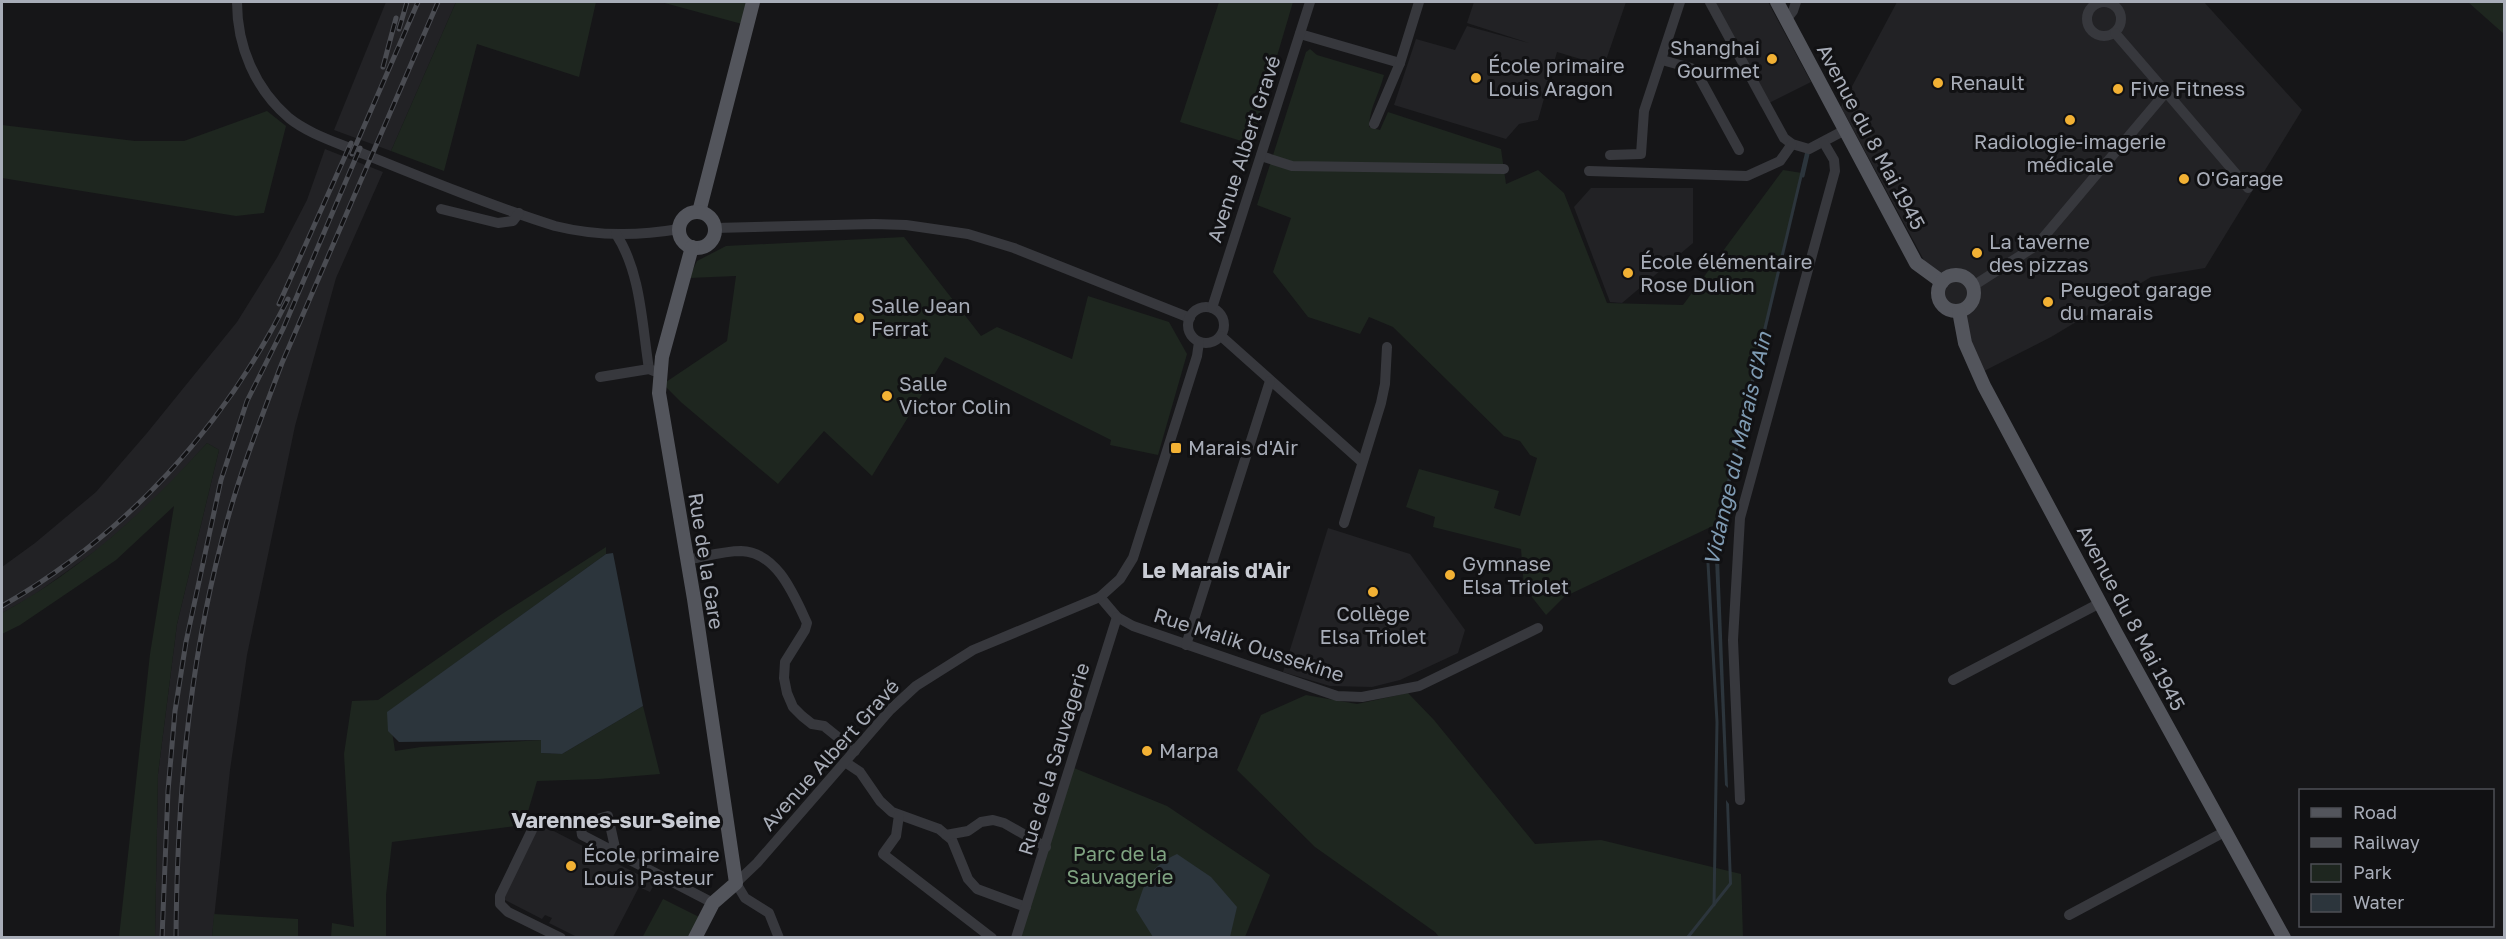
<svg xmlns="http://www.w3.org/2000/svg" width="2506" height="939" font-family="'Golos Text',sans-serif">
  <rect width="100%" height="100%" fill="#161618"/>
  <g fill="#222225">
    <polygon points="386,2 456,2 391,151 334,130"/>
    <polygon points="1474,2 1626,2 1604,66 1557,52 1538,120 1519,124 1506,139 1394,105 1416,39 1455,50 1467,26 1529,43 1467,23"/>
    <polygon points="1704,2 1768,2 1811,82 1761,107"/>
    <polygon points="1897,2 2204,2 2302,110 2205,268 2151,277 2051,337 1984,371 1841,107"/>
    <polygon points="325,149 383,172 336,278 295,426 247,655 230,770 212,937 155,937 158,774 177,624 219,450 207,443 159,496 101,547 31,597 2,613 2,567 35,543 96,492 147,433 237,322 278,256 307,200"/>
    <polygon points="1591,188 1693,188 1693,243 1622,303 1610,302 1574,207"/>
    <polygon points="1328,528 1410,554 1465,630 1458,653 1400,680 1372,687 1330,686 1283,672"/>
    <polygon points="540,824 655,883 650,892 639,887 613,937 577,937 549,923 552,918 545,915 542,919 503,899"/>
  </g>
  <g fill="#1e261f">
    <polygon points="456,2 596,2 579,77 477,44 444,171 391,151"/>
    <polygon points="661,2 747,2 742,24"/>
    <polygon points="1219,2 1293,2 1251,144 1180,122"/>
    <polygon points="2468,2 2504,2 2504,34"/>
    <path d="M1310,49L1317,55L1384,75C1379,95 1370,106 1369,127L1380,130L1388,112L1501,149L1506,184L1538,170L1564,193L1607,303L1683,305L1783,170L1802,173L1719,523L1564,597L1546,615L1524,587L1521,549L1433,527L1435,517L1406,507L1419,469L1499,491L1494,508L1520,516L1537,458L1530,455L1520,441L1504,436L1393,327L1369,317L1360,334L1308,317L1273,272L1291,218L1257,205L1306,52Z"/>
    <polygon points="267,111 286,126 264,213 236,216 2,178 2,125 135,141 184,141"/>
    <polygon points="904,237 981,336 997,327 1072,359 1088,296 1169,322 1187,354 1158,455 1110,445 1111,440 945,357 872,476 824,431 778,484 682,403 663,384 727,341 736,276 689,278 697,261 726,246"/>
    <path d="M207,443L219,450L177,624L158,774L155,937H119L150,654L174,506L116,560L20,625L2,634V613C84,568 144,512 207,443Z"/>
    <polygon points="606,547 606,554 389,711 395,751 421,747 541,740 541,753 562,754 643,706 660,774 599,779 537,781 524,825 392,842 386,895 386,937 331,938 332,923 354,927 344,754 352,701 378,700 502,614"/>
    <polygon points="1408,693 1434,720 1535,844 1601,840 1741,874 1743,937 1439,937 1435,932 1315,847 1237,770 1261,715 1306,695 1357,704"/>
    <polygon points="1074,768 1167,806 1270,875 1245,937 1018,938"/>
    <polygon points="663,899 699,917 688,937 642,938"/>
    <polygon points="214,914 298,919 298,937 212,937"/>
  </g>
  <g fill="#2c353c">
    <polygon points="1805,153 1808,153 1720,526 1716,528"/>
    <polygon points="1718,534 1728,788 1725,785 1714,536"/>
    <polygon points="613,553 643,706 562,754 541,753 541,740 399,742 388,731 387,712 606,554"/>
    <polygon points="1726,800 1729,804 1732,884 1690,937 1686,937 1729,883"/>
    <path d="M1177,854L1211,877L1237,907L1230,937H1153L1136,910C1146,880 1148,868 1177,854Z"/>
  </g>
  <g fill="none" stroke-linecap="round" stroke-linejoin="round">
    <g stroke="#2c353c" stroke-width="3">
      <polyline points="1803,176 1809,150"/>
      <polyline points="1714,905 1717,722 1708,563 1717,526"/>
    </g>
    <g stroke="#37383d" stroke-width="10">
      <circle cx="2104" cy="19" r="17"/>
      <path d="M237,2C237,46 255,89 289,118C309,134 336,142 359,152C423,178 489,205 555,226C595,236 638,236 679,229"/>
      <polyline points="1710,2 1784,138 1792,144 1809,149 1845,130"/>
      <polyline points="1786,20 1793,11 1796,2"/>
      <polyline points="1300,34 1400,63"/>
      <polyline points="1662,60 1691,68 1698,75 1739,150"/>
      <polyline points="2166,92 2248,188"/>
      <polyline points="1374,124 1400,63 1419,2"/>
      <polyline points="1610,155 1641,154 1644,111 1680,2"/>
      <polyline points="1261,156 1292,166 1504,169"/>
      <polyline points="1589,171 1747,176 1780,161 1792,144"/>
      <polyline points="441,209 498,223 513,221 519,213"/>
      <polyline points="715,228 874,224 906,225 968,234 1014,248 1190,318"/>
      <path d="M616,234C641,272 642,325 649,369"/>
      <polyline points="1973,286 2037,245 2166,92 2115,33"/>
      <circle cx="1206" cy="325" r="18"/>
      <polyline points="1212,308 1310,2"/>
      <polyline points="1221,336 1362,462"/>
      <polyline points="600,377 649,369 654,371"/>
      <polyline points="1344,523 1381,403 1385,384 1387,347"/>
      <path d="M686,560C704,557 723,551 741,551C777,552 794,595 807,623L805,630L785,662L784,678L787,693L793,707L802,716L812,724L824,726L855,751"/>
      <polyline points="1100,597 1117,617 1133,626 1337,696 1362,697 1419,686 1538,628"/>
      <polyline points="1186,645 1270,381"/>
      <polyline points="1953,680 2100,603"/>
      <polyline points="845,762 860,772 880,801 892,812 939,829 952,840 968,879 977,889 1026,907"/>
      <polyline points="1740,800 1733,640 1740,518 1835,171 1834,160 1824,143"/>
      <polyline points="899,815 896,836 883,854 992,938"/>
      <polyline points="532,830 500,896 500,904 508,912 561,938"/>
      <polyline points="946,835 968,831 981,822 993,820 1004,823 1046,847"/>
      <polyline points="616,852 608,816 583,823 581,828 582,835 713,903"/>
      <polyline points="2069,915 2226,831"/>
      <polyline points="779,938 769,913 745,898 736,883 757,863 890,710 916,686 973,650 1100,597 1120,579 1133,558 1197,356 1199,342"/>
      <polyline points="1016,938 1117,617"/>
    </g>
    <g stroke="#53555c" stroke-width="14">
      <polyline points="1777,2 1916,263 1942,282"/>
      <polyline points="699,212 753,2"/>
      <circle cx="697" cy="230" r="18"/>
      <polyline points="692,247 662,357 659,393 694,599 736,883 713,903 695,938"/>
      <circle cx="1956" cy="293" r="18"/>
      <polyline points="1959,311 1965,343 1984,386 2116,633 2284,938"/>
    </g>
    <defs>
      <g id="rail">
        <polyline points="399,29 407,2"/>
        <polyline points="383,67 396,18"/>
        <polyline points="352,154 418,2"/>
        <polyline points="279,304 351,143"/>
        <path d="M2,606C126,535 224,427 288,299"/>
        <polyline points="162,938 168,791 175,711 186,642 221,480 247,401 283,329 360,148"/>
        <path d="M176,938C177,803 188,670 222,540C237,480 260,421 282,363L438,2"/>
      </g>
    </defs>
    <use href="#rail" stroke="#4a4c52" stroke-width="5"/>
    <use href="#rail" stroke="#111113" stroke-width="3" stroke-dasharray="9" stroke-linecap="butt"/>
  </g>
  <g fill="#f2b134" stroke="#111113" stroke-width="2">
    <circle cx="1772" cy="59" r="6"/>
    <circle cx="1476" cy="78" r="6"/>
    <circle cx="1938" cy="83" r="6"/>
    <circle cx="2118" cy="89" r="6"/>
    <circle cx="2070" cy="120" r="6"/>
    <circle cx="2184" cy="179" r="6"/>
    <circle cx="1977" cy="253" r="6"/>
    <circle cx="1628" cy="273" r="6"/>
    <circle cx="2048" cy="302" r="6"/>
    <circle cx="859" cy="318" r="6"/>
    <circle cx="887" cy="396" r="6"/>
    <rect x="1170" y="442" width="12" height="12" rx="3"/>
    <circle cx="1450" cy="575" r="6"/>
    <circle cx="1373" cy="592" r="6"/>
    <circle cx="1147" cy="751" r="6"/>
    <circle cx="571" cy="866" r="6"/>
  </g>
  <g text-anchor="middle" stroke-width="6" stroke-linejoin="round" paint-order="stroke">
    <g font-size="20" fill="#a8adb8" stroke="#111113" text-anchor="start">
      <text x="1760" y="55" text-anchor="end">Shanghai<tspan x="1760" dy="23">Gourmet</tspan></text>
      <text x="1488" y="73">École primaire<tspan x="1488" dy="23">Louis Aragon</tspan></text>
      <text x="1950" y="90">Renault</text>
      <text x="2130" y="96">Five Fitness</text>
      <text x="2070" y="149" text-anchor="middle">Radiologie-imagerie<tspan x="2070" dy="23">médicale</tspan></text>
      <text x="2196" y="186">O'Garage</text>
      <text x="1989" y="249">La taverne<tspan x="1989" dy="23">des pizzas</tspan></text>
      <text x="1640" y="269">École élémentaire<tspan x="1640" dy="23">Rose Dulion</tspan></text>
      <text x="2060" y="297">Peugeot garage<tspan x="2060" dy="23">du marais</tspan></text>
      <text x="871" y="313">Salle Jean<tspan x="871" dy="23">Ferrat</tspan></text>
      <text x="899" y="391">Salle<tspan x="899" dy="23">Victor Colin</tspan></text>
      <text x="1188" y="455">Marais d'Air</text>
      <text x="1462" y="571">Gymnase<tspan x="1462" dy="23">Elsa Triolet</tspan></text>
      <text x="1373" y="621" text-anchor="middle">Collège<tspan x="1373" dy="23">Elsa Triolet</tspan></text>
      <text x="1159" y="758">Marpa</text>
      <text x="583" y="862">École primaire<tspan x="583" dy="23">Louis Pasteur</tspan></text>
    </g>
    <g font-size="20" fill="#a8adb8" stroke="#111113">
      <text transform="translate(1871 137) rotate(62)" y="7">Avenue du 8 Mai 1945</text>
      <text transform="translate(1244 149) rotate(-72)" y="7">Avenue Albert Gravé</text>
      <text transform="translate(706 561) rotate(81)" y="7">Rue de la Gare</text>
      <text transform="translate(2131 618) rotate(62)" y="7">Avenue du 8 Mai 1945</text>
      <text transform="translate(1249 645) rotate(18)" y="7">Rue Malik Oussekine</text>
      <text transform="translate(830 755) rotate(-48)" y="7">Avenue Albert Gravé</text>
      <text transform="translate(1054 759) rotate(-73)" y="7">Rue de la Sauvagerie</text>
    </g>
    <g font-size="20" fill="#7fa381" stroke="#111113">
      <text x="1120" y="861">Parc de la<tspan x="1120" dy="23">Sauvagerie</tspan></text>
    </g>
    <g font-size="21" font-style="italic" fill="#7f9bb3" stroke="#111113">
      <text transform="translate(1738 449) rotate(-77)" y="7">Vidange du Marais d'Ain</text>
    </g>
    <g font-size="21" font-weight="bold" fill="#c9ccd4" stroke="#111113">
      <text x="1216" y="578">Le Marais d'Air</text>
    </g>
    <g font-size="22" font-weight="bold" fill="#c9ccd4" stroke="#111113">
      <text x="616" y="828">Varennes-sur-Seine</text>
    </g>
  </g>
  <rect width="2506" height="939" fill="none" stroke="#a8adb8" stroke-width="6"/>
  <rect x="2299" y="789" width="195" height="138" fill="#111113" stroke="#4d4f55" stroke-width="1.5"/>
  <rect x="2311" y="808" width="30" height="9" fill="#53555c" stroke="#4d4f55" stroke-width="1.5"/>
  <text x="2353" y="819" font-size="18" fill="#a8adb8">Road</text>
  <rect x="2311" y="838" width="30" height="9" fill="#4a4c52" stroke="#4d4f55" stroke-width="1.5"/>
  <text x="2353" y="849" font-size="18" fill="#a8adb8">Railway</text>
  <rect x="2311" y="864" width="30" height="18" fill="#1e261f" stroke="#4d4f55" stroke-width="1.5"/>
  <text x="2353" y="879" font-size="18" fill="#a8adb8">Park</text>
  <rect x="2311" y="894" width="30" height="18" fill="#2c353c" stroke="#4d4f55" stroke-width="1.5"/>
  <text x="2353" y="909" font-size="18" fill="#a8adb8">Water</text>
</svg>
